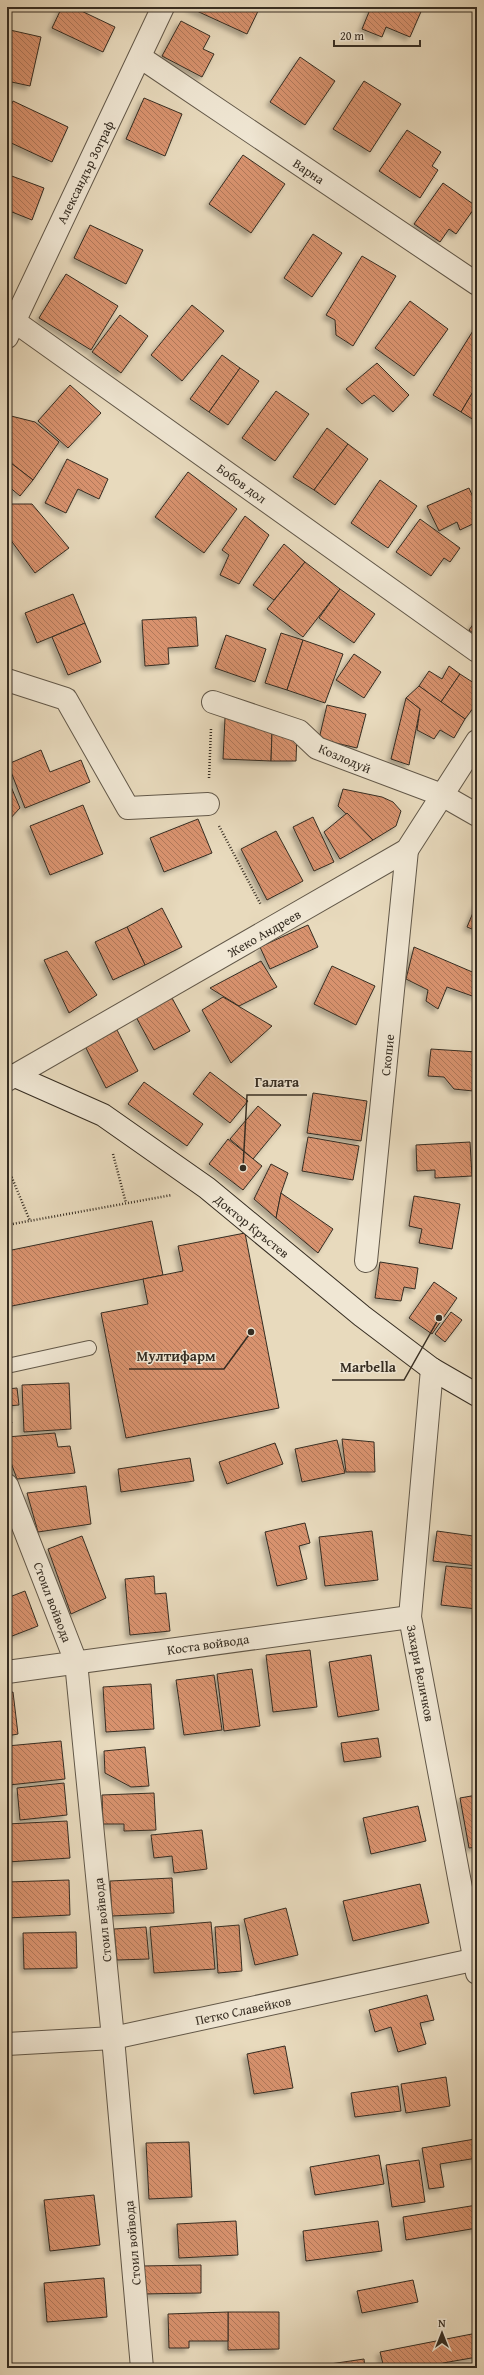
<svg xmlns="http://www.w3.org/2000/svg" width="484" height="2375" font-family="'Gentium Book Plus',serif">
  <defs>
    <pattern id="building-back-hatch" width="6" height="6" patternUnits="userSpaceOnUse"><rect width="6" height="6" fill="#d8926e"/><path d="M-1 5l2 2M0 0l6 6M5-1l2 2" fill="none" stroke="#b0785a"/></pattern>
    <filter id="shadow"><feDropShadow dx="-3.5" dy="3.5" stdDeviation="2" flood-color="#0004"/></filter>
  </defs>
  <rect width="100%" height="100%" fill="#e8dabd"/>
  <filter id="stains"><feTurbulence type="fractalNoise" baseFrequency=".005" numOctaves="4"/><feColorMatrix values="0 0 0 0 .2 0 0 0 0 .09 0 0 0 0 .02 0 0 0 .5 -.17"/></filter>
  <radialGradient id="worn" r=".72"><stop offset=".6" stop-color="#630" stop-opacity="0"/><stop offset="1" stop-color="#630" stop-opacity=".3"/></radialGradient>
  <g fill="url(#building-back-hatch)" stroke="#362d22" filter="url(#shadow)">
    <polygon points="62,7 73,7 115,27 103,52 52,28"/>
    <polygon points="188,7 260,7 247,34"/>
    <polygon points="371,7 423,7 410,37 386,27 382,37 362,29"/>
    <polygon points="181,21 210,36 203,49 214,54 202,77 162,56"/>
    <polygon points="10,30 41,37 30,86 7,81 7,42"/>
    <polygon points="300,57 335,81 305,125 270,102"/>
    <polygon points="364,81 401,104 370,152 333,129"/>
    <polygon points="144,98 182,114 165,156 126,139"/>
    <polygon points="13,101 68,127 52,162 7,141 7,114"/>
    <polygon points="407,130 441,152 432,166 438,170 420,198 379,171"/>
    <polygon points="243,155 285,184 251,233 209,204"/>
    <polygon points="9,175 44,188 32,220 7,210"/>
    <polygon points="443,183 476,206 456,234 449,229 440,242 414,224"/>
    <polygon points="90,225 143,250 126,284 74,258"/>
    <polygon points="313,234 342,253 312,297 284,278"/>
    <polygon points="362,256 396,276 353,346 336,335 335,320 326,315"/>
    <polygon points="66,274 118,306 91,350 39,318"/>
    <polygon points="410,301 448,329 414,376 375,348"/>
    <polygon points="192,305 224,331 182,381 151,355"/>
    <polygon points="120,315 148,336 121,373 92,352"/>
    <polygon points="476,326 477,385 461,412 433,395"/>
    <polygon points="222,355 240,368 209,412 190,399"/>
    <polygon points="377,363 409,395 393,412 374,395 362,404 346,389"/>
    <polygon points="240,368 259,381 228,425 209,412"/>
    <polygon points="70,385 101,413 68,448 38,421"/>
    <polygon points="477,385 477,422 461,412"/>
    <polygon points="276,391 309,414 275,461 242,438"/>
    <polygon points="7,415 35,422 59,442 33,480 7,460"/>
    <polygon points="327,428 348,444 314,490 293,477"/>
    <polygon points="348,444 368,459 335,505 314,490"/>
    <polygon points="67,459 108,479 99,499 78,489 66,513 45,503"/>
    <polygon points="7,460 33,480 20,496 7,485"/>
    <polygon points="188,472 237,509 204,553 155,517"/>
    <polygon points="380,480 417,506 388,548 351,523"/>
    <polygon points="469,488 477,506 477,522 460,530 457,522 439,531 427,506"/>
    <polygon points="7,504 32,504 69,548 35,573 7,535"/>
    <polygon points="245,516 269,535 239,584 220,575 229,555 222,550"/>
    <polygon points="420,519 460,548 450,562 444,558 431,576 396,552"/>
    <polygon points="284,544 305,562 274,600 253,585"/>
    <polygon points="305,562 340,589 303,637 267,609"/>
    <polygon points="340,589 375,614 354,643 319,618"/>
    <polygon points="73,594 85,623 37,643 25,613"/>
    <polygon points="196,617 198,646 168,648 169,664 145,666 142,620"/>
    <polygon points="477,619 477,636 469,630"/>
    <polygon points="85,623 101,662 68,675 52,637"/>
    <polygon points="281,633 303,640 287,690 265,683"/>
    <polygon points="226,635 266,649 255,682 215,668"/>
    <polygon points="303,640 343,654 325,703 287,690"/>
    <polygon points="354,654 381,672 364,698 336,680"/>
    <polygon points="449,666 460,674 441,702 419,686 429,671 442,679"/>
    <polygon points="460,674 477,685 477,703 465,719 441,702"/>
    <polygon points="419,686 465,719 454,738 440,730 434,739 417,730 420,709 406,698"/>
    <polygon points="406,698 420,709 409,765 391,759"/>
    <polygon points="327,705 366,714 357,748 319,739"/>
    <polygon points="225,718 247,718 272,732 271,761 223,759"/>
    <polygon points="272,732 297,732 296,761 271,761"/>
    <polygon points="41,750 50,772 81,760 90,782 25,808 8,764"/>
    <polygon points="7,777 20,808 7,822"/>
    <polygon points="343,789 382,797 393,802 401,811 396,826 373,840 338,806"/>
    <polygon points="83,805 103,854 50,875 30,826"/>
    <polygon points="347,813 373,840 340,859 324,832"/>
    <polygon points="313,817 334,862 314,871 293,827"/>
    <polygon points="198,819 212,853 164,872 150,838"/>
    <polygon points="276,831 303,881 267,900 241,849"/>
    <polygon points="477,903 477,931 467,927"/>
    <polygon points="162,908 182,947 145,965 127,927"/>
    <polygon points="308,925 318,947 270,969 260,947"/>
    <polygon points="127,927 145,965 113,980 95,942"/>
    <polygon points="414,947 477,974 475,997 447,987 438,1009 426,1001 428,990 406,979"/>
    <polygon points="67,951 97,995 69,1013 44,960"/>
    <polygon points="261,961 277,987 239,1006 210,988"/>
    <polygon points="332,966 375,986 356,1025 314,1004"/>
    <polygon points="223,997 272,1026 231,1063 202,1010"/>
    <polygon points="172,998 190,1031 154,1050 136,1017"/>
    <polygon points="117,1030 138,1071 106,1088 85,1046"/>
    <polygon points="431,1049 477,1052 473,1091 454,1089 444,1077 428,1076"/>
    <polygon points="210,1072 248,1101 230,1123 193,1094"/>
    <polygon points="144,1082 203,1124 187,1146 128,1104"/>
    <polygon points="313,1093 367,1101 361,1141 307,1133"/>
    <polygon points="258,1106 281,1125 253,1159 230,1139"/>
    <polygon points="308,1137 359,1146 353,1180 302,1171"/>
    <polygon points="228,1139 262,1166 243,1190 209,1164"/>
    <polygon points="470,1142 472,1176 435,1178 435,1170 417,1171 416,1145"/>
    <polygon points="271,1164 288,1173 281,1193 276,1218 254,1199"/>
    <polygon points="281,1193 333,1229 318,1253 276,1218"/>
    <polygon points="414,1196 460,1204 452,1249 419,1243 422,1229 409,1226"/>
    <polygon points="152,1221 163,1275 7,1307 7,1251"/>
    <polygon points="245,1233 279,1408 126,1438 101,1313 148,1304 143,1279 183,1271 178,1246"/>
    <polygon points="380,1262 418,1268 415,1289 404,1287 401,1301 375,1298"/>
    <polygon points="434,1282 457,1298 432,1334 409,1318"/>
    <polygon points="451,1312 462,1320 445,1342 435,1334"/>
    <polygon points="69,1383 71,1429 24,1432 22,1385"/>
    <polygon points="17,1388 19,1405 7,1406 7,1389"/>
    <polygon points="7,1409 12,1423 7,1424"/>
    <polygon points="55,1433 58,1447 70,1446 75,1473 17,1479 7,1452 7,1437"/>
    <polygon points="342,1439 374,1442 375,1472 346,1472"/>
    <polygon points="337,1440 345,1473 302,1482 295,1449"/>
    <polygon points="275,1443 283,1464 227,1484 219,1462"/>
    <polygon points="190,1458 194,1481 121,1492 118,1469"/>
    <polygon points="86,1486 91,1524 38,1532 27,1493"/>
    <polygon points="305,1523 310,1543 299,1546 307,1579 277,1586 265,1532"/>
    <polygon points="372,1531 378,1580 325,1586 319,1537"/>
    <polygon points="437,1531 473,1536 477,1545 477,1566 433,1561"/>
    <polygon points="82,1536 106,1598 71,1614 48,1549"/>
    <polygon points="446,1566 477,1569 477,1609 441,1605"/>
    <polygon points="154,1576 155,1594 166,1593 170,1631 130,1635 125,1579"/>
    <polygon points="25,1591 38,1626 7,1638 7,1598"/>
    <polygon points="310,1650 317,1707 273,1712 266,1655"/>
    <polygon points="371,1655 379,1710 338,1717 329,1662"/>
    <polygon points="252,1669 260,1726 224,1731 217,1674"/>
    <polygon points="214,1675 222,1730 184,1735 176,1680"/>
    <polygon points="151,1684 154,1729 106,1732 103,1687"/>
    <polygon points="13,1692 18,1734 7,1736 7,1693"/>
    <polygon points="378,1738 381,1757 344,1762 341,1743"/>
    <polygon points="61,1741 65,1779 9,1785 7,1746"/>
    <polygon points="145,1747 149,1786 131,1787 105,1773 104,1751"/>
    <polygon points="64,1783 67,1815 20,1820 17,1788"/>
    <polygon points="154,1793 156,1830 124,1831 124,1824 103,1824 102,1795"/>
    <polygon points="477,1795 477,1847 469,1848 460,1798"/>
    <polygon points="418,1806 426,1841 371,1854 363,1818"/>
    <polygon points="67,1821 70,1858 7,1862 7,1824"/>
    <polygon points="202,1830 207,1869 174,1873 172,1856 154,1858 151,1835"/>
    <polygon points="172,1878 174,1913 112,1916 110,1881"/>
    <polygon points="69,1880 70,1915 7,1918 7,1882"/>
    <polygon points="420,1884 429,1923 353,1941 343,1901"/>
    <polygon points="286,1908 298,1955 255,1965 244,1919"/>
    <polygon points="211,1922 215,1969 154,1973 150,1927"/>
    <polygon points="239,1925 242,1971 218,1973 215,1927"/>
    <polygon points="146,1927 149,1959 117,1960 114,1929"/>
    <polygon points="76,1932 77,1968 24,1969 23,1933"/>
    <polygon points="427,1995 434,2020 420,2023 426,2044 398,2052 391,2027 375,2032 369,2010"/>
    <polygon points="285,2046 293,2088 254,2094 247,2054"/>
    <polygon points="446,2077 450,2106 406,2113 401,2084"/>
    <polygon points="398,2086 401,2111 355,2117 351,2093"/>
    <polygon points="475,2139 477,2158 440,2164 444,2187 429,2189 422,2148"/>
    <polygon points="189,2142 192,2197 149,2199 146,2143"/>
    <polygon points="379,2155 384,2184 315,2195 310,2167"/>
    <polygon points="419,2160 425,2202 392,2207 386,2165"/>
    <polygon points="94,2195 100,2245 50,2251 44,2200"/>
    <polygon points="477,2205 477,2228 406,2240 403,2217"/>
    <polygon points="236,2221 238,2255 179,2258 177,2224"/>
    <polygon points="378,2221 382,2251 306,2261 303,2231"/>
    <polygon points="201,2265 201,2293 142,2294 142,2266"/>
    <polygon points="104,2278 107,2317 47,2322 44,2283"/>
    <polygon points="413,2280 418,2302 362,2313 357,2291"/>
    <polygon points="228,2312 279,2312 279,2349 228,2350"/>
    <polygon points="228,2312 228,2341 189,2341 189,2348 169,2348 168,2314"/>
    <polygon points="477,2333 477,2357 443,2363 444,2368 423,2368 422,2366 384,2368 380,2352"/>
    <polygon points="364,2359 365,2368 323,2368 323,2365"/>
  </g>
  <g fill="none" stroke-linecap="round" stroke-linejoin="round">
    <defs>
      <polyline id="lane" points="7,1366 89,1348"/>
      <g id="street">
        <polyline points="140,57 477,284"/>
        <polyline points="7,316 477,651"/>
        <polyline points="7,337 163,7"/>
        <polyline points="7,680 66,699 128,808 208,804"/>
        <polyline points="213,702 299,731 317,748 442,795 477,815"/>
        <polyline points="7,1080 407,850 477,741"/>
        <polyline points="366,1261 407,850"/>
        <polyline points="432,1369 410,1617 477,1973"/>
        <polyline points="7,1485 76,1662 113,2038 142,2368"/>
        <polyline points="7,1672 410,1617"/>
        <polyline points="7,2044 113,2038 477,1959"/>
      </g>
      <polyline id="secondary" points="7,1075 15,1076 103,1115 207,1188 362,1316 432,1369 477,1395"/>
    </defs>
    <use href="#lane" stroke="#625849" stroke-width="16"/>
    <use href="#street" stroke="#625849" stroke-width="24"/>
    <use href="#secondary" stroke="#362d22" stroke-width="24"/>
    <g stroke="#362d22" stroke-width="2.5" stroke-dasharray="1 2" stroke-linecap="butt">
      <polyline points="209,778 211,729"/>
      <polyline points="219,826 261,905"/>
      <polyline points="113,1154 126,1203"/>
      <polyline points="7,1166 30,1221"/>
      <polyline points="7,1225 172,1195"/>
    </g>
    <use href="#lane" stroke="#f0e7d4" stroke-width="14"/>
    <use href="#street" stroke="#f0e7d4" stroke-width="22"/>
    <use href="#secondary" stroke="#f0e7d4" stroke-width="22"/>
  </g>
  <g text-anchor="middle" stroke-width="3" stroke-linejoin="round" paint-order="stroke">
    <g font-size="13" fill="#362d22" stroke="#f0e7d4">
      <text transform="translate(309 171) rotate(34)" y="5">Варна</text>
      <text transform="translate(85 172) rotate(-64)" y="5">Александър Зограф</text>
      <text transform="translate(242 483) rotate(36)" y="5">Бобов дол</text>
      <text transform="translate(345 758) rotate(23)" y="5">Козлодуй</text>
      <text transform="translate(264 933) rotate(-30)" y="5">Жеко Андреев</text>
      <text transform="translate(387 1055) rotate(-84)" y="5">Скопие</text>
      <text transform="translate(252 1226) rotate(39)" y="5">Доктор Кръстев</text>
      <text transform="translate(53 1602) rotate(69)" y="5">Стоил войвода</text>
      <text transform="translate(208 1644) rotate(-8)" y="5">Коста войвода</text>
      <text transform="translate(421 1673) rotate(79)" y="5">Захари Величков</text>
      <text transform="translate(102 1920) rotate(-96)" y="5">Стоил войвода</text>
      <text transform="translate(243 2010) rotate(-12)" y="5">Петко Славейков</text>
      <text transform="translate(132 2243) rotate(-95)" y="5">Стоил войвода</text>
    </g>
  </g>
  <path fill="none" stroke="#362d22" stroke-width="1.5" d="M243 1168L247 1095H307M251 1332L224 1369H129M439 1318L404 1380H332"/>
  <g fill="#362d22" stroke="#f0e7d4" stroke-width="1.5">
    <circle cx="243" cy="1168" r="4"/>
    <circle cx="251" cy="1332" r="4"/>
    <circle cx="439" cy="1318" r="4"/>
  </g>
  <g font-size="14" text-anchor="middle" font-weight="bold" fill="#362d22" stroke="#f0e7d4" stroke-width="3" stroke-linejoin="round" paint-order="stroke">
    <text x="277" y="1087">Галата</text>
    <text x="176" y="1361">Мултифарм</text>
    <text x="368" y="1372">Marbella</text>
  </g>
  <rect width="484" height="2375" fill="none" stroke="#e8dabd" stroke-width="24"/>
  <rect x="8" y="8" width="468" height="2359" fill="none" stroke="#362d22" stroke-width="2"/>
  <rect x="12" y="12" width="460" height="2351" fill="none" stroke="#362d22"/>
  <g transform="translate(442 2333)" stroke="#f0e7d4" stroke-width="3" paint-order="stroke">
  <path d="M0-3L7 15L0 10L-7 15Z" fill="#362d22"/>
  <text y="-6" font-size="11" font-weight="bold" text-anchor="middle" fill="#362d22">N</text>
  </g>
  <path d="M334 40v6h86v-6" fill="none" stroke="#362d22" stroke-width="2"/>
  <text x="340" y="40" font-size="12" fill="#362d22" stroke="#f0e7d4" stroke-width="3" paint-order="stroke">20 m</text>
  <rect width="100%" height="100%" filter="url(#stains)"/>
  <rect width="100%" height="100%" fill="url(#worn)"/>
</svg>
